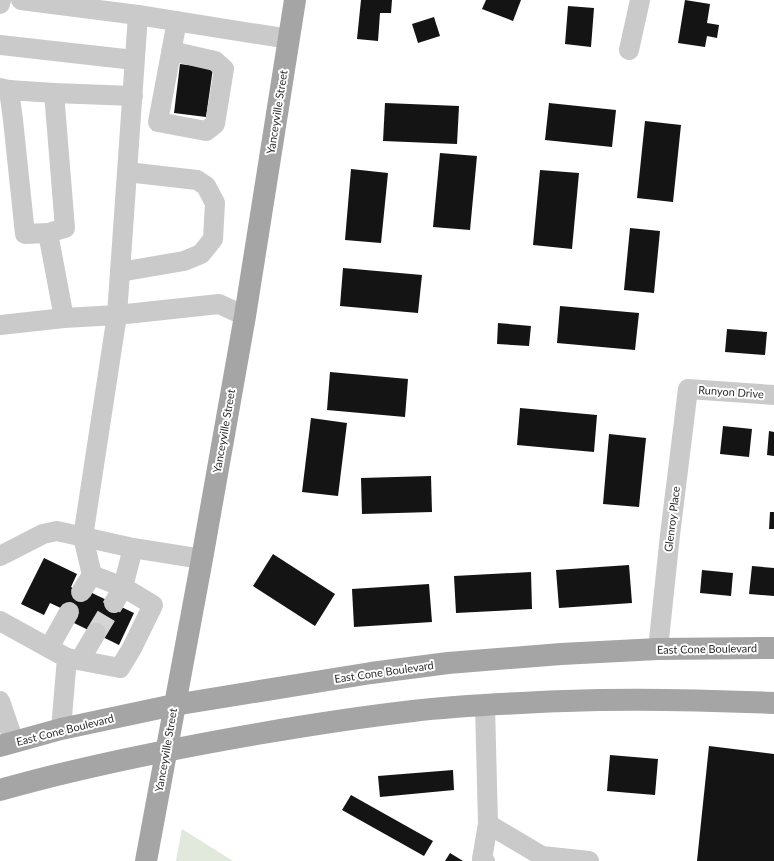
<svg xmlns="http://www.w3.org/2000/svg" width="774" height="861" font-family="Lato,sans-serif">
  <rect width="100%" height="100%" fill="#fff"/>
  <polygon fill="#e0e9db" points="182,829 233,861 176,861"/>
  <g fill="#141414">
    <polygon points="361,0 392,0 391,13 380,13 378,41 357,39"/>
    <polygon points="486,0 521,0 513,21 482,9"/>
    <polygon points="685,0 710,4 707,23 719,25 717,38 707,36 705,47 678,43"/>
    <polygon points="568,6 594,8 591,47 565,44"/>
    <polygon points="434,17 440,36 418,43 412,24"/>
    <polygon points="180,64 213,68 206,117 174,113"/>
    <polygon points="385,103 459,106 457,144 383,141"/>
    <polygon points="549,103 616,110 612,147 545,140"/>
    <polygon points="645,121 681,125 673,202 637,198"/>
    <polygon points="440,153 477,156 470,230 433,227"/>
    <polygon points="351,169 388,173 381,243 345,240"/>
    <polygon points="540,170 579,173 572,249 533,245"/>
    <polygon points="630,228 660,231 654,293 624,290"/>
    <polygon points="343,268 422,275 418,313 340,306"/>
    <polygon points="560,306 639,313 635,350 557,343"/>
    <polygon points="498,323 531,326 529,346 497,344"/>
    <polygon points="727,329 767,332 765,355 725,352"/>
    <polygon points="330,372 408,379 405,417 327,410"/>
    <polygon points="520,408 597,415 594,452 517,445"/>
    <polygon points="311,418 347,423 338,496 302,492"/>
    <polygon points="723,426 752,429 749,457 720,454"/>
    <polygon points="769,431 774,432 774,456 767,455"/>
    <polygon points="609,434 646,438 639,507 603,504"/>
    <polygon points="431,476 432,512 362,514 361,478"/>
    <polygon points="770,512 774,512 774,529 769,529"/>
    <polygon points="273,554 335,594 315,626 253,586"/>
    <polygon points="44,558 77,574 71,587 90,597 92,593 134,613 119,645 74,623 78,616 50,603 44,615 21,604"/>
    <polygon points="629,565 632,603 559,608 556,570"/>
    <polygon points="752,566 774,568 774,596 749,594"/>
    <polygon points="702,570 733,573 731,596 700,593"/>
    <polygon points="531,572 532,609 456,613 454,576"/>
    <polygon points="429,584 432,622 354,627 352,589"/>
    <polygon points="709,746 774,754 774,861 697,861"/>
    <polygon points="610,755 658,759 655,795 607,791"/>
    <polygon points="453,770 454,790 380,797 378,776"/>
    <polygon points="351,795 433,841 424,856 342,810"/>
    <polygon points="450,853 463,861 445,861"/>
  </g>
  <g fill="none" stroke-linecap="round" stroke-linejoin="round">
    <polyline stroke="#d5d5d5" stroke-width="20" stroke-dasharray="20 10" stroke-linecap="butt" points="96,633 114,603"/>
    <g stroke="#cacaca" stroke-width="20">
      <polyline points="21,0 138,15 289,39"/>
      <polyline points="0,4 1,0"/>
      <polyline points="138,15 117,315 219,304 245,316"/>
      <polyline points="0,45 134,60"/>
      <polyline points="629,50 640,0"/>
      <polyline points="171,51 215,61 224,69 215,124 206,131 158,122 177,21"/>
      <polyline points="0,88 9,90 13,120 25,234 48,233 64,318"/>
      <polyline points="9,90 54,93 133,96"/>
      <polyline points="48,233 65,228 54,93"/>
      <polyline points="120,272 184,261 201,254 213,239 215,203 206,186 197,180 127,172"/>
      <polyline points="0,325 64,318 117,315 83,537 92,575"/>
      <polyline points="0,556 43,534 57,531 133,548 202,559"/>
      <polyline points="81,592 92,575 123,587 114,603"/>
      <polyline points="0,621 67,658 61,729"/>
      <polyline points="49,648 69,612"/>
      <polyline points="658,649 670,535 688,389 774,395"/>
      <polyline points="67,658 120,668 132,648 153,605 123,587 133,548"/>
      <polyline points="80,660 96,633"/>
      <polyline points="0,701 14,742"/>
      <polyline points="488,824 542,856 589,861"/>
      <polyline points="485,861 482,859 488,824 485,705"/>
    </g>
    <g stroke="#a5a5a5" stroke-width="22">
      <polyline points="0,746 61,729 174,705 371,673 448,663 561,654 658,649 774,648"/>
      <path d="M0,790C84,766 171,749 257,734C309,725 361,717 413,711C463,705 515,703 566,701C635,698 705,700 774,703"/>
      <polyline points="146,861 202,559 245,316 295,0"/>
    </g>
  </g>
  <g text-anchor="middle" stroke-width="4" stroke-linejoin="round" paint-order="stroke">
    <g font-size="11" fill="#2d2d2d" stroke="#fff">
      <text transform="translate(277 112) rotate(-81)" y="4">Yanceyville Street</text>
      <text transform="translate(731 392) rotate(4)" y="4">Runyon Drive</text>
      <text transform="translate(224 431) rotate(-80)" y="4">Yanceyville Street</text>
      <text transform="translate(672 519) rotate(-83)" y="4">Glenroy Place</text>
      <text transform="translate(707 649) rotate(-1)" y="4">East Cone Boulevard</text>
      <text transform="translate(384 672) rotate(-8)" y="4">East Cone Boulevard</text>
      <text transform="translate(65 730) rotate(-14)" y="4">East Cone Boulevard</text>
      <text transform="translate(166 750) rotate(-80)" y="4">Yanceyville Street</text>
    </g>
  </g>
</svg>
